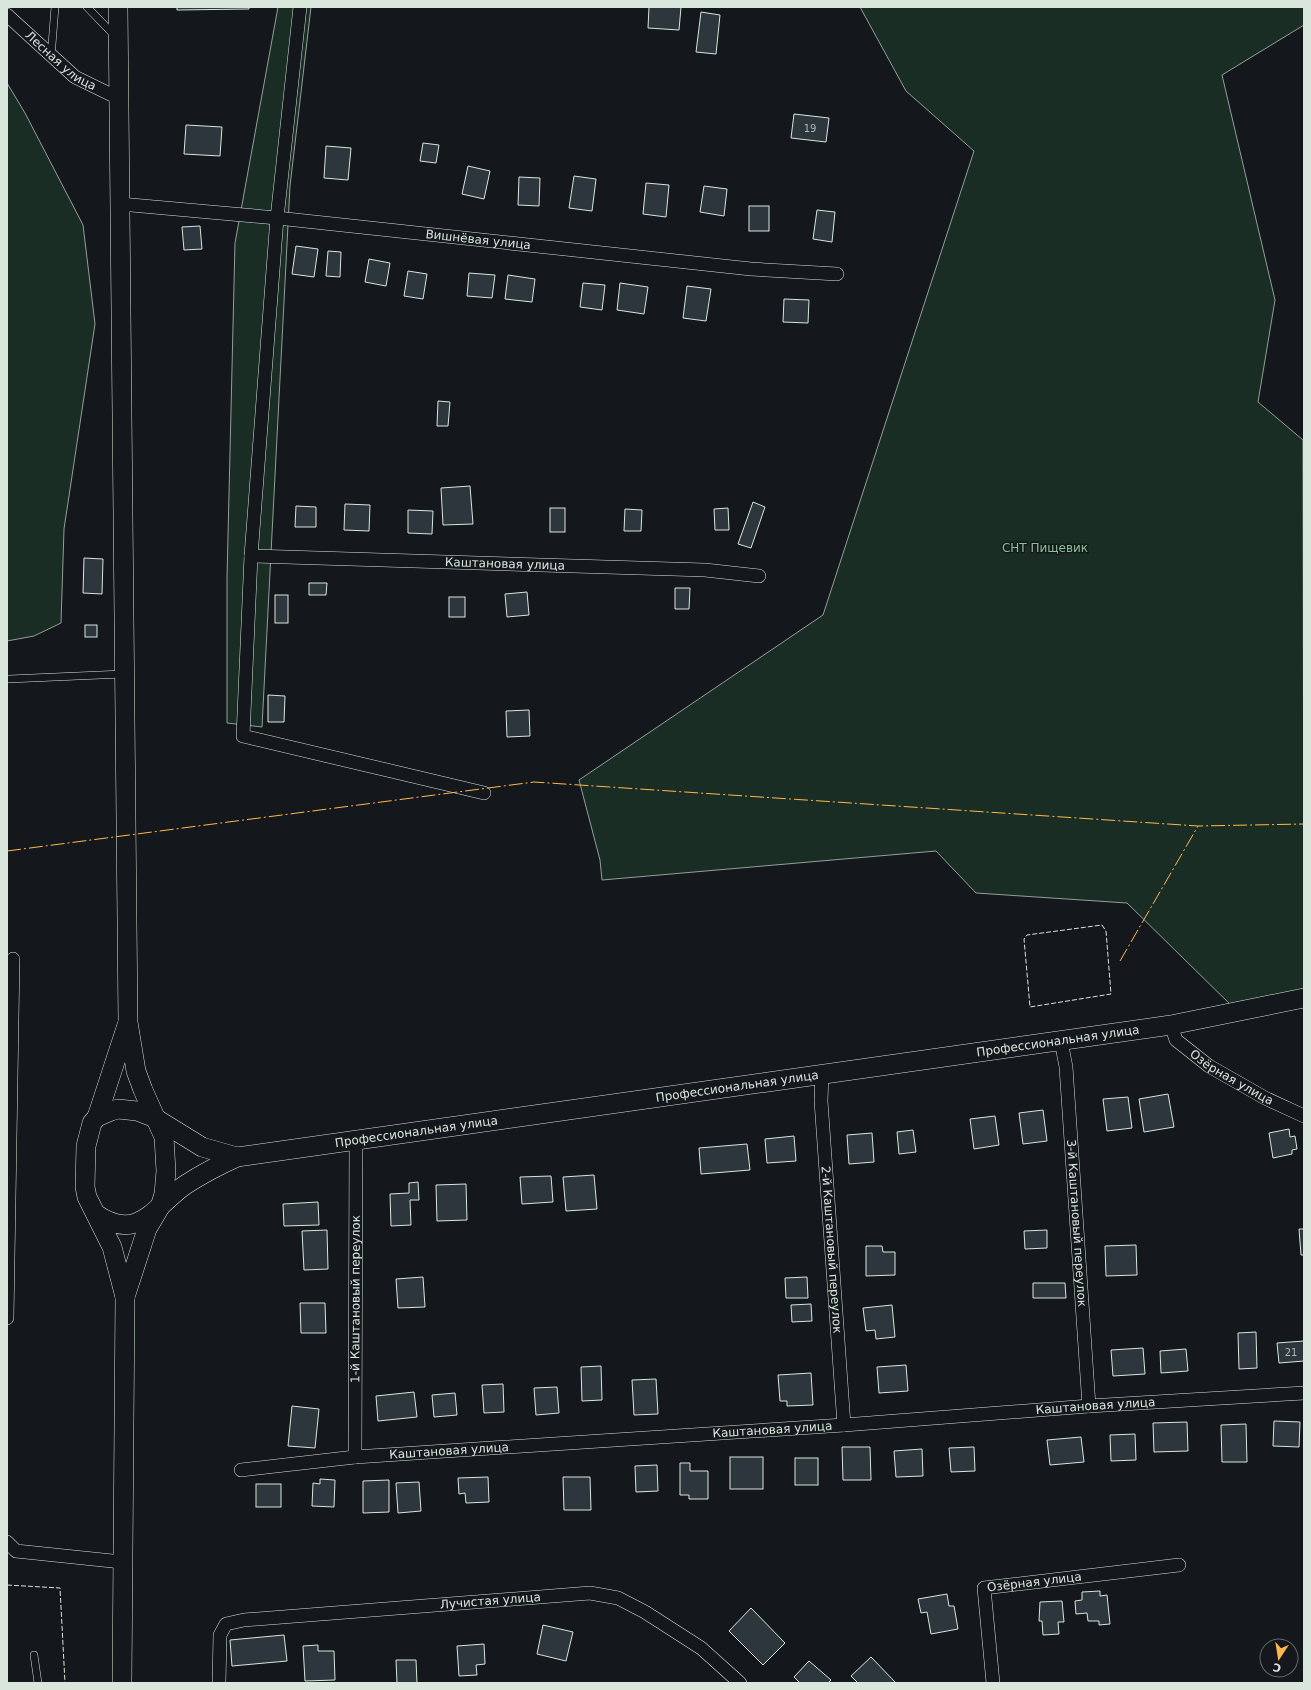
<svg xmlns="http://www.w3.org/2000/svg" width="1311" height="1690" font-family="'DejaVu Sans',sans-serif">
  <rect width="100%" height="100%" fill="#14181c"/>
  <g fill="#1a2d24" stroke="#939e99">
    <polygon points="278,7 311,7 290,186 262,727 227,723 227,578 235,243"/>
    <polygon points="860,7 1304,7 1304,25 1222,75 1275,300 1258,402 1303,440 1304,998 1238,1012 1127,903 976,893 936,851 602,880 600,860 579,780 823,615 974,151 906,91"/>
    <polygon points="7,83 25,113 83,225 95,324 64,529 61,623 34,636 7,641"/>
  </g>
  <g fill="#2c363c" stroke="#d8e6dc">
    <polygon points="177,7 249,7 249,9 177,10"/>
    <polygon points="649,7 681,7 679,30 648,28"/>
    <polygon points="701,12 720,15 716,54 696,52"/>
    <polygon points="794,114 829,118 826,142 791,138"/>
    <polygon points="186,125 222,127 220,156 184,154"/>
    <polygon points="423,143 439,145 436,163 420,161"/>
    <polygon points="326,146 351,148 348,180 324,178"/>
    <polygon points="468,166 490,171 484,199 462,194"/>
    <polygon points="574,176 596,179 592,211 569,208"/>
    <polygon points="519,177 540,178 539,206 518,205"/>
    <polygon points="646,183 669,185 666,217 643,214"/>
    <polygon points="704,186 727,189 724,216 700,212"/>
    <rect x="749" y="206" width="20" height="25"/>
    <polygon points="817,210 835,212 832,242 813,239"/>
    <polygon points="200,226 202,249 184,250 182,227"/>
    <polygon points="296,246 318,249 314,277 292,274"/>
    <polygon points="328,251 341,252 340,277 326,276"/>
    <polygon points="369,259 390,263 386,286 365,282"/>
    <polygon points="408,271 427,274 423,299 404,296"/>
    <polygon points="469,273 495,275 492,298 467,296"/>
    <polygon points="508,275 535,279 532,302 505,299"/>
    <polygon points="583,283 605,285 602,310 580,307"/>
    <polygon points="620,283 648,287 644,314 617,310"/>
    <polygon points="687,286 711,289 706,321 683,318"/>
    <polygon points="784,299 809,300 808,323 783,322"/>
    <polygon points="438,401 450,402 448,426 437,426"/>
    <polygon points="470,486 473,524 443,525 441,488"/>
    <polygon points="753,502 765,507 751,548 738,544"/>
    <polygon points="345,504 370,505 369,531 344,530"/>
    <polygon points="296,506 316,507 316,527 295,527"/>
    <rect x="550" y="508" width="15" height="24"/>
    <polygon points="728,508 729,530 715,530 714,509"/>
    <polygon points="625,509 642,510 641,531 624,531"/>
    <polygon points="408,510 433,511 432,534 408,533"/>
    <polygon points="84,558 103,559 102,594 83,593"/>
    <polygon points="309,583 327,583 326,595 309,595"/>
    <polygon points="675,588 690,588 689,609 675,609"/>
    <polygon points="527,592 529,615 507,617 505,594"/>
    <rect x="275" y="595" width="13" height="28"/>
    <rect x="449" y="597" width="16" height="20"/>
    <rect x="85" y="625" width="12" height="12"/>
    <polygon points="268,695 285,696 284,722 268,722"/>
    <polygon points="529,710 530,736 507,737 506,711"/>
    <polygon points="1168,1094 1174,1127 1144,1132 1139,1099"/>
    <polygon points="1128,1097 1132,1128 1107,1131 1103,1099"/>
    <polygon points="1043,1110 1047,1141 1023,1144 1019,1113"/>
    <polygon points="995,1116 999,1145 974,1149 970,1119"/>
    <polygon points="1289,1129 1290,1137 1295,1136 1297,1149 1292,1150 1292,1154 1273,1158 1269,1133"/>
    <polygon points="913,1130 916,1152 899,1154 897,1132"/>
    <polygon points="872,1133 874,1162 849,1164 847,1135"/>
    <polygon points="794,1136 796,1161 767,1163 765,1139"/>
    <polygon points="747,1144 750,1170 701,1174 699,1148"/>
    <polygon points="594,1175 597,1209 566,1211 563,1177"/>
    <polygon points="551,1176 553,1202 522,1204 520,1177"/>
    <polygon points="418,1182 419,1200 410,1200 411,1225 391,1226 390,1194 409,1193 409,1183"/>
    <polygon points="466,1184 467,1220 437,1221 436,1185"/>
    <polygon points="318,1202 319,1225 284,1226 283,1204"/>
    <polygon points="1299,1229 1304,1229 1304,1255 1301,1255"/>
    <polygon points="327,1230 328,1269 304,1270 302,1231"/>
    <polygon points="1047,1230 1047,1248 1025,1249 1024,1231"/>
    <polygon points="1136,1245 1137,1275 1106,1276 1105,1246"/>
    <polygon points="866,1246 882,1246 883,1252 895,1252 895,1275 866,1276"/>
    <polygon points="423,1277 425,1307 398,1308 396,1279"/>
    <polygon points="807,1277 808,1298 786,1298 785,1278"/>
    <polygon points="1033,1283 1065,1283 1066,1298 1033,1298"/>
    <polygon points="300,1303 325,1303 326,1333 301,1333"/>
    <polygon points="811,1304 812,1321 792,1322 791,1305"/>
    <polygon points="892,1305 895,1337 876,1339 875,1330 866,1331 863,1308"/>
    <polygon points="1256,1332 1257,1368 1239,1369 1238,1333"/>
    <polygon points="1304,1341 1304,1361 1279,1363 1277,1343"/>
    <polygon points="1143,1348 1145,1374 1113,1376 1111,1350"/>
    <polygon points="1186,1349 1188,1371 1161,1373 1160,1351"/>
    <polygon points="906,1365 908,1391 879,1393 877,1367"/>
    <polygon points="601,1366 602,1400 582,1401 581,1367"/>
    <polygon points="811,1373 813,1405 787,1406 787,1401 780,1401 778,1375"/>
    <polygon points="656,1379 658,1414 634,1415 632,1380"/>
    <polygon points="503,1384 504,1412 484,1413 482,1385"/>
    <polygon points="557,1387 559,1413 536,1415 534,1388"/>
    <polygon points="414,1392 417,1417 378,1421 376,1396"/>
    <polygon points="455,1393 457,1415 434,1417 432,1395"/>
    <polygon points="292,1406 319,1409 315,1448 288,1446"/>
    <polygon points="1274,1421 1300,1422 1299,1447 1273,1446"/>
    <polygon points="1187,1422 1188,1451 1154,1452 1153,1423"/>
    <polygon points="1246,1424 1247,1462 1222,1462 1221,1425"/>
    <polygon points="1135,1434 1136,1460 1111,1461 1110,1435"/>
    <polygon points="1081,1437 1084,1462 1050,1465 1047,1440"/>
    <polygon points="842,1447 870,1447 871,1480 843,1480"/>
    <polygon points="974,1447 975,1471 951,1472 949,1448"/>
    <polygon points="922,1449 923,1476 896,1477 894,1451"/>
    <rect x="730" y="1457" width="33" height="32"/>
    <rect x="795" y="1458" width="23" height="27"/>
    <polygon points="680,1463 690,1463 690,1471 708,1471 708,1499 689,1499 689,1495 680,1495"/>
    <polygon points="657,1465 658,1491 636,1492 635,1466"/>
    <polygon points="488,1477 489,1502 466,1503 465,1493 459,1494 458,1478"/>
    <polygon points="563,1477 590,1477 591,1510 564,1510"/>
    <polygon points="320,1479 335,1480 334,1507 312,1506 313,1483 320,1484"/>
    <polygon points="389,1480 389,1512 363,1513 363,1481"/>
    <polygon points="419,1482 421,1511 398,1513 396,1483"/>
    <rect x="256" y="1484" width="25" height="23"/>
    <polygon points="1100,1591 1100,1596 1107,1595 1110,1624 1099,1625 1099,1621 1088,1621 1087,1613 1076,1614 1075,1601 1082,1600 1082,1592"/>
    <polygon points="947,1594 949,1606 954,1606 958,1629 931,1634 927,1612 921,1613 918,1599"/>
    <polygon points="1062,1601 1064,1622 1058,1622 1059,1634 1043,1635 1042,1621 1039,1621 1040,1602"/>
    <polygon points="751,1608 785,1643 763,1665 729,1631"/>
    <polygon points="543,1625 573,1632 566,1661 537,1654"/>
    <polygon points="284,1635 287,1661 232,1666 230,1640"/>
    <polygon points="484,1644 485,1664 476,1665 477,1675 459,1676 457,1646"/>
    <polygon points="318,1645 318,1651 334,1651 335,1680 305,1681 303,1646"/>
    <polygon points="871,1657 896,1683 858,1683 851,1676"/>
    <polygon points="396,1660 416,1660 417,1683 397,1683"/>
    <polygon points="809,1661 831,1680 828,1683 800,1683 794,1677"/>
  </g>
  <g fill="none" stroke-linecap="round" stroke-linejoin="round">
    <defs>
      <g id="lane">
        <polyline points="87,7 115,36"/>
        <polyline points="51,57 55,7"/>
        <polyline points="9,679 123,674"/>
        <polyline points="34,1655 38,1683"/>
      </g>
      <g id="street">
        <polyline points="300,7 277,218 251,556 243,736 484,793"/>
        <path id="s1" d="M7,15L75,77L120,99"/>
        <path id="s2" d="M120,204L277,218L751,269L837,274"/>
        <path id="s3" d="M251,556L705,570L759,576"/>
        <path id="s4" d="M1171,1025L1176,1040L1209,1066L1265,1098L1304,1116"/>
        <path id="s5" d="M1061,1041L1066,1067L1089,1406"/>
        <path id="s6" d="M822,1073L821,1101L844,1425"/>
        <polyline points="7,1318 13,959"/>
        <path id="s7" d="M355,1457L356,1141"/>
        <path id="s8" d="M241,1470L355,1457L844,1425L1089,1406L1304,1393"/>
        <polyline points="7,1542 16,1551 122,1562"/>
        <path id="s9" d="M219,1683L220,1635L226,1624L244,1620L590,1593L618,1598L645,1612L701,1648L740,1683"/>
        <path id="s10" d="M993,1683L984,1588L1179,1565"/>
      </g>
      <g id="secondary">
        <polyline points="118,7 128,1022 136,1071 143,1090 164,1137 166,1171 164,1194 160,1207 147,1229 125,1297"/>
        <polyline points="97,1117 127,1025"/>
        <path id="s11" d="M96,1214C138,1243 154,1207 185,1185C202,1174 219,1165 237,1157L1171,1025L1304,998"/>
        <polyline points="122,1683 125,1297 112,1247 87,1197 85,1187 86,1146 92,1123 97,1117 111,1111 118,1109 137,1111 155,1118 202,1147 237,1157"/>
      </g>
    </defs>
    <use href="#lane" stroke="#d8e6dc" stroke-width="8"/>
    <use href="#street" stroke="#d8e6dc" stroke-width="14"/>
    <use href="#secondary" stroke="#d8e6dc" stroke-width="20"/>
    <use href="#lane" stroke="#14181c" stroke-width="7"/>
    <use href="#street" stroke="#14181c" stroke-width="13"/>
    <use href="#secondary" stroke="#14181c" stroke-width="19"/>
    <g stroke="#d8e6dc" stroke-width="1" stroke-dasharray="5 2" stroke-linecap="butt">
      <polygon points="1102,925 1106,931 1111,994 1030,1007 1024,939 1027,935"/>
      <polyline points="7,1585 60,1588 65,1683"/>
    </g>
    <g stroke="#ffb74d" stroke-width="1" stroke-dasharray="14 3 2 3" stroke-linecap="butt">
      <polyline points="7,851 534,782 1198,826 1304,824"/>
      <polyline points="1120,961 1198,826"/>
    </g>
  </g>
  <g text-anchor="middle" stroke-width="3" stroke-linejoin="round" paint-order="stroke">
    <g font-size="10" fill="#adbab4">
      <text x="810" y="132">19</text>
      <text x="1291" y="1356">21</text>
    </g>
    <g font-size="12" fill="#d8e6dc" stroke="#14181c">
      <text dy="4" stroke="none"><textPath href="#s1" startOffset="71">Лесная улица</textPath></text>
      <text dy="4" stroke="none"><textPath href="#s2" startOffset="360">Вишнёвая улица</textPath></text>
      <text dy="4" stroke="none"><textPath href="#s3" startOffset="254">Каштановая улица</textPath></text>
      <text dy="4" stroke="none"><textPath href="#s11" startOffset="993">Профессиональная улица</textPath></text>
      <text dy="4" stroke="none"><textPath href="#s4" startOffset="83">Озёрная улица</textPath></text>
      <text dy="4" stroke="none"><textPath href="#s11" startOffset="669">Профессиональная улица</textPath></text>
      <text dy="4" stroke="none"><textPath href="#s11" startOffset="345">Профессиональная улица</textPath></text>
      <text dy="4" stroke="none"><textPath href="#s5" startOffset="183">3-й Каштановый переулок</textPath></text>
      <text dy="4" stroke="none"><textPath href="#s6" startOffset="177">2-й Каштановый переулок</textPath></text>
      <text dy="4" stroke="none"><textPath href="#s7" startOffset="158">1-й Каштановый переулок</textPath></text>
      <text dy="4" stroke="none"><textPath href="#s8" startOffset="857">Каштановая улица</textPath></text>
      <text dy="4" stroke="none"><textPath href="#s8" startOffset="533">Каштановая улица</textPath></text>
      <text dy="4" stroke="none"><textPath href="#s8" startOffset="209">Каштановая улица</textPath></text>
      <text dy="4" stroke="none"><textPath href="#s10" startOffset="146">Озёрная улица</textPath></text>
      <text dy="4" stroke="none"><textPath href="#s9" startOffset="326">Лучистая улица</textPath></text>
    </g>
    <g font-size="12" fill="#8ac095" stroke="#14181c">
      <text x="1045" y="552">СНТ Пищевик</text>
    </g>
  </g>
  <rect width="1311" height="1690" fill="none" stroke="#d8e6dc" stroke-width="16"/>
  <g transform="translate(1279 1658) rotate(192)"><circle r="19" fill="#14181c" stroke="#626a69"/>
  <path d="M0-3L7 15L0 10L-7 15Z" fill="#ffb74d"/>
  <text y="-6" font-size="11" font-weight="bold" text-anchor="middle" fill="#d8e6dc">С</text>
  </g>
</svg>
